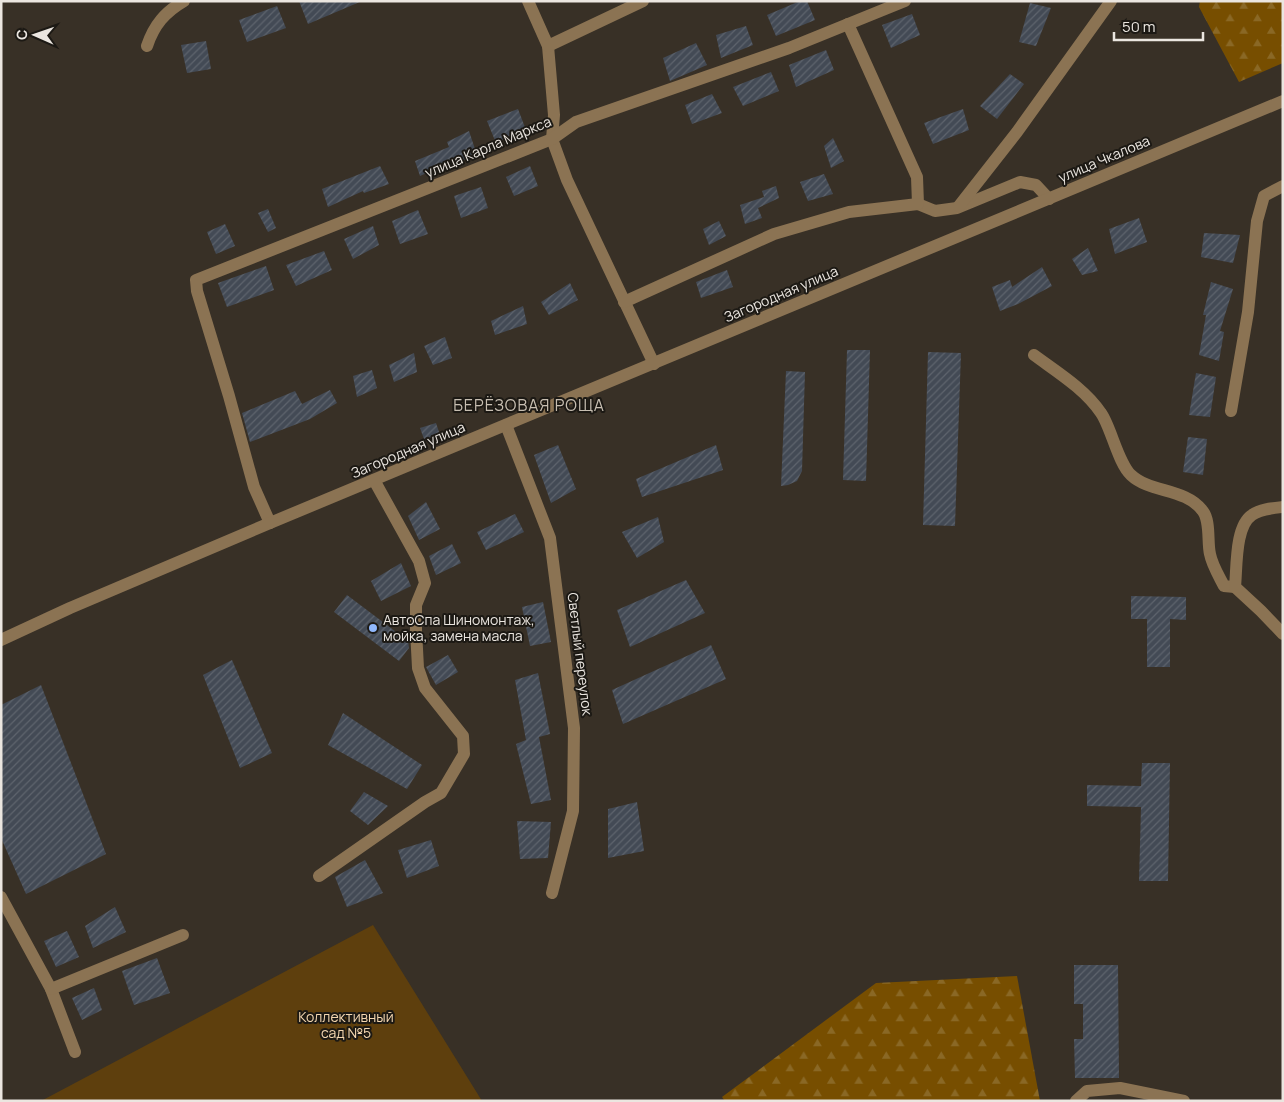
<svg xmlns="http://www.w3.org/2000/svg" width="1284" height="1102" font-family="Manrope,sans-serif">
  <defs>
    <pattern id="forest-firs" width="22" height="20" patternUnits="userSpaceOnUse" patternTransform="scale(1.25)"><rect width="22" height="20" fill="#774e00"/><path d="M5 1l3.5 6h-7zM16 11l3.5 6h-7z" fill="#8a6825"/></pattern>
    <pattern id="building-hatch" width="6" height="6" patternUnits="userSpaceOnUse" patternTransform="scale(1.25)"><rect width="6" height="6" fill="#434a55"/><path d="M-1 1l2-2M0 6l6-6M5 7l2-2" fill="none" stroke="#5e646d"/></pattern>
  </defs>
  <rect width="100%" height="100%" fill="#383026"/>
  <polygon fill="#5e3f0d" points="373,925 482,1101 41,1101"/>
  <g fill="url(#forest-firs)">
    <polygon points="1200,1 1283,1 1283,63 1239,82 1199,7"/>
    <polygon points="1017,976 1040,1101 725,1101 722,1097 876,983"/>
  </g>
  <g fill="url(#building-hatch)">
    <polygon points="299,1 362,1 308,24"/>
    <polygon points="800,1 807,1 815,20 776,36 767,15"/>
    <polygon points="1030,3 1051,8 1036,46 1019,42"/>
    <polygon points="277,6 286,28 247,42 239,20"/>
    <polygon points="912,14 920,35 891,48 882,25"/>
    <polygon points="746,26 753,45 721,58 716,35"/>
    <polygon points="206,41 211,69 187,73 181,45"/>
    <polygon points="696,43 707,65 670,81 663,58"/>
    <polygon points="826,50 834,70 796,87 789,65"/>
    <polygon points="771,72 779,91 743,106 733,87"/>
    <polygon points="1010,74 1024,84 997,119 980,106"/>
    <polygon points="712,94 722,113 692,124 685,105"/>
    <polygon points="518,109 526,130 496,143 487,121"/>
    <polygon points="963,109 969,130 933,144 924,123"/>
    <polygon points="469,131 477,155 454,164 453,161 420,176 415,161 449,147 447,142"/>
    <polygon points="833,138 844,161 831,168 824,146"/>
    <polygon points="380,166 389,184 364,193 363,191 328,207 322,189"/>
    <polygon points="530,166 538,186 514,196 506,177"/>
    <polygon points="824,174 833,194 808,201 800,182"/>
    <polygon points="776,186 779,198 758,208 762,218 745,224 740,205 764,197 762,191"/>
    <polygon points="481,187 488,208 461,218 454,196"/>
    <polygon points="268,209 276,228 268,232 258,213"/>
    <polygon points="418,210 428,234 400,244 392,221"/>
    <polygon points="1139,218 1147,242 1115,254 1109,229"/>
    <polygon points="719,221 726,236 709,245 703,229"/>
    <polygon points="225,224 235,246 216,254 207,232"/>
    <polygon points="373,226 379,245 353,259 344,239"/>
    <polygon points="1204,233 1240,235 1233,263 1201,257"/>
    <polygon points="1088,248 1098,271 1082,275 1072,259"/>
    <polygon points="324,251 332,270 296,286 286,265"/>
    <polygon points="266,266 274,290 227,307 218,283"/>
    <polygon points="1042,267 1052,286 1018,304 1000,311 992,287 1010,280 1012,287"/>
    <polygon points="727,270 733,287 701,298 696,282"/>
    <polygon points="1211,282 1233,289 1220,331 1224,332 1219,361 1199,355 1206,315 1203,315"/>
    <polygon points="570,283 578,300 549,315 541,302"/>
    <polygon points="523,306 527,324 495,335 491,321"/>
    <polygon points="445,337 452,358 433,365 424,346"/>
    <polygon points="847,350 870,350 866,481 843,480"/>
    <polygon points="928,352 961,353 955,526 923,525"/>
    <polygon points="414,353 417,372 394,382 389,365"/>
    <polygon points="372,370 377,388 357,397 353,376"/>
    <polygon points="786,371 805,372 802,471 797,481 788,485 781,486"/>
    <polygon points="1196,373 1216,377 1210,417 1189,415"/>
    <polygon points="330,390 337,403 310,419 250,442 242,413 295,391 302,404"/>
    <polygon points="436,423 440,435 424,439 420,428"/>
    <polygon points="1188,437 1207,439 1203,475 1183,472"/>
    <polygon points="558,445 576,489 551,503 534,455"/>
    <polygon points="716,445 723,470 642,497 636,479"/>
    <polygon points="426,502 440,529 419,540 408,516"/>
    <polygon points="515,514 524,532 486,550 477,532"/>
    <polygon points="658,517 664,542 637,558 622,532"/>
    <polygon points="452,544 461,563 436,575 429,556"/>
    <polygon points="401,563 411,586 381,601 371,581"/>
    <polygon points="686,580 705,613 630,647 617,610"/>
    <polygon points="347,595 408,641 409,648 399,661 334,612"/>
    <polygon points="1131,596 1186,597 1186,620 1170,619 1170,667 1147,667 1147,619 1131,619"/>
    <polygon points="543,602 551,642 530,646 522,607"/>
    <polygon points="711,645 726,679 623,724 612,690"/>
    <polygon points="448,655 458,672 436,685 426,667"/>
    <polygon points="232,660 272,753 240,768 203,675"/>
    <polygon points="538,673 550,734 539,737 551,800 531,804 516,744 526,740 515,680"/>
    <polygon points="41,685 106,854 26,894 1,838 1,705"/>
    <polygon points="343,713 422,765 407,789 328,745"/>
    <polygon points="1142,763 1170,763 1168,881 1139,881 1141,807 1087,806 1087,785 1141,786"/>
    <polygon points="364,792 388,806 368,825 350,811"/>
    <polygon points="637,802 644,851 608,858 608,809"/>
    <polygon points="517,821 551,822 548,858 520,859"/>
    <polygon points="431,840 439,866 407,878 398,850"/>
    <polygon points="365,860 383,893 347,907 335,877"/>
    <polygon points="115,907 126,932 93,948 85,926"/>
    <polygon points="67,931 79,957 56,967 44,941"/>
    <polygon points="157,958 170,993 134,1005 122,971"/>
    <polygon points="1074,965 1118,965 1119,1078 1075,1078 1074,1039 1083,1039 1083,1004 1074,1004"/>
    <polygon points="94,988 102,1010 82,1020 72,998"/>
  </g>
  <g fill="none" stroke-linecap="round" stroke-linejoin="round">
    <g stroke="#8b7353" stroke-width="12">
      <polyline points="528,1 548,46 554,115 552,139 567,180 654,364"/>
      <polyline points="848,24 917,177 918,204 935,211 957,208 1020,182 1036,185 1049,199"/>
      <path d="M147,46C154,25 165,12 184,1"/>
      <polyline points="548,46 643,1"/>
      <polyline points="959,206 1017,132 1111,1"/>
      <polyline points="624,302 774,234 849,212 918,204"/>
      <path d="M1034,355C1057,372 1085,389 1101,413C1111,427 1118,463 1131,475C1150,493 1185,488 1202,510C1211,520 1207,542 1210,554C1212,565 1219,576 1224,586L1235,587"/>
      <polyline points="1231,411 1248,312 1257,221 1264,196 1283,186"/>
      <polyline points="506,425 550,538 574,728 573,811 552,893"/>
      <path d="M1283,507C1273,508 1260,509 1252,515C1235,526 1237,567 1235,587L1261,611L1283,634"/>
      <polyline points="270,523 254,487 229,396 197,291 196,280 552,139 576,122 789,48 905,1"/>
      <polyline points="1,640 70,608 270,523 1283,101"/>
      <polyline points="319,876 425,802 441,793 464,754 463,736 425,688 418,668 416,630 416,605 425,583 419,561 374,480"/>
      <polyline points="1,897 51,989 75,1052"/>
      <polyline points="51,989 183,935"/>
      <polyline points="1076,1101 1087,1091 1120,1088 1184,1101"/>
    </g>
  </g>
  <circle fill="#90b8fd" stroke="#1c1914" stroke-width="2" cx="373" cy="628" r="5"/>
  <g text-anchor="middle" stroke-width="4" stroke-linejoin="round" paint-order="stroke">
    <g font-size="14" fill="#ebe6e0" stroke="#1c1914">
      <text transform="translate(488 147) rotate(-23)" y="5">улица Карла Маркса</text>
      <text transform="translate(1104 159) rotate(-23)" y="5">улица Чкалова</text>
      <text transform="translate(781 294) rotate(-23)" y="5">Загородная улица</text>
      <text transform="translate(408 450) rotate(-23)" y="5">Загородная улица</text>
      <text transform="translate(580 654) rotate(83)" y="5">Светлый переулок</text>
    </g>
    <g font-size="14" fill="#ebe6e0" stroke="#1c1914" text-anchor="start">
      <text x="383" y="625">АвтоСпа Шиномонтаж,<tspan x="383" dy="16">мойка, замена масла</tspan></text>
    </g>
    <g font-size="14" fill="#f4d7b0" stroke="#1c1914">
      <text x="346" y="1022">Коллективный<tspan x="346" dy="16">сад №5</tspan></text>
    </g>
    <g font-size="16" letter-spacing="1" fill="#c8bfb2" stroke="#1c1914">
      <text x="529" y="411">БЕРЁЗОВАЯ РОЩА</text>
    </g>
  </g>
  <rect width="1284" height="1102" fill="none" stroke="#ebe6e0" stroke-width="5"/>
  <g transform="translate(35 35) rotate(272)" stroke="#1c1914" stroke-width="4" paint-order="stroke">
  <path d="M0-4L9 19L0 12L-9 19Z" fill="#ebe6e0"/>
  <text y="-8" font-size="14" font-weight="bold" text-anchor="middle" fill="#ebe6e0">С</text>
  </g>
  <path d="M1114 32v8h89v-8" fill="none" stroke="#ebe6e0" stroke-width="2.5"/>
  <text x="1122" y="32" font-size="15" fill="#ebe6e0" stroke="#1c1914" stroke-width="4" paint-order="stroke">50 m</text>
</svg>
